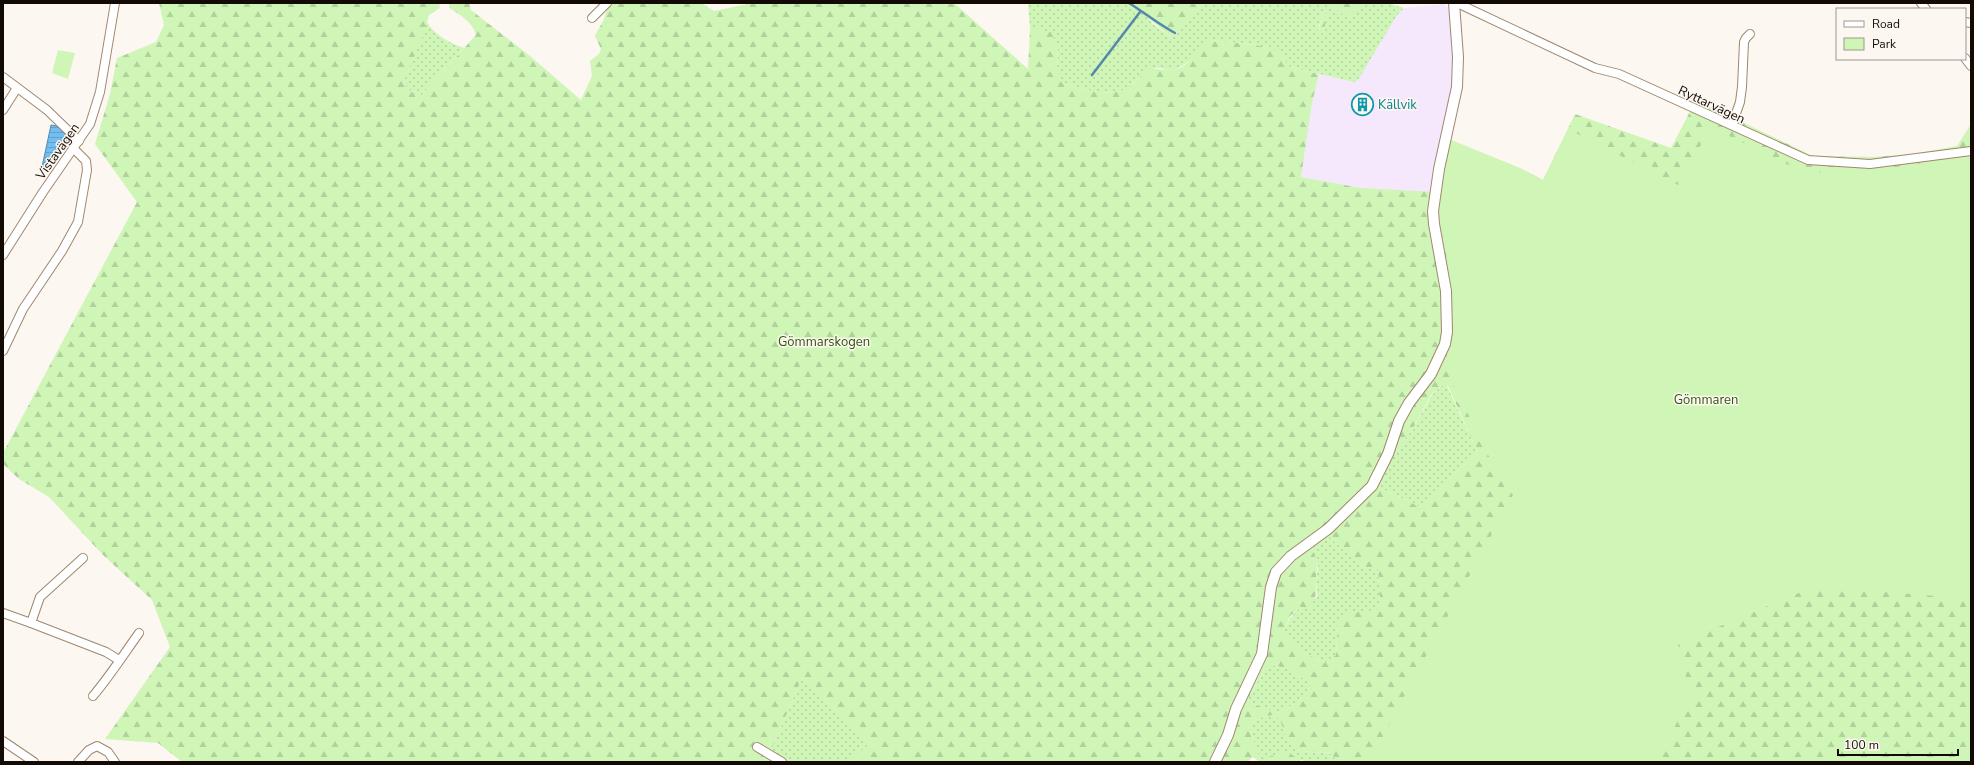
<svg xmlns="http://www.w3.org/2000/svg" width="1974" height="765" font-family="'Nunito Sans',sans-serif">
  <defs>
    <pattern id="grass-dots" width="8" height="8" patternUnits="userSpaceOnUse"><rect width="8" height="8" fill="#cff5b7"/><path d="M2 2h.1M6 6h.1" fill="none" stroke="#b1d19c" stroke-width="1.8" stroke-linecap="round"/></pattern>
    <pattern id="forest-firs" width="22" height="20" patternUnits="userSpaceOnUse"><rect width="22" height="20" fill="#cff5b7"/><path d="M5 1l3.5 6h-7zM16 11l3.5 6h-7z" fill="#b1d19c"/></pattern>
    <pattern id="water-rules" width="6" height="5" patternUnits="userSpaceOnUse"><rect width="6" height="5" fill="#72bef3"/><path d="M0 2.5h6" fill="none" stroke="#62a2cf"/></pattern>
  </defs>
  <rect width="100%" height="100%" fill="#fdf7f1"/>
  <polygon fill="#f5e8fd" points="1444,4 1448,8 1450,21 1454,59 1453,86 1435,193 1361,188 1301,177 1312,103 1319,74 1354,82 1397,15 1404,8"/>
  <g fill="url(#grass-dots)" fill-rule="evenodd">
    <path d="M1028,3H1129L1145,14L1153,24L1172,38L1186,24L1202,3H1329L1346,17L1352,18L1367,3H1388L1404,8L1397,15L1358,80L1354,82L1290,67L1270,47L1211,40C1201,49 1184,70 1170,70C1165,70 1160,67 1155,68C1142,71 1137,81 1128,88C1112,98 1078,89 1062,82L1057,71L1058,48L1040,29H1030ZM1323,12L1328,15L1323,33L1318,30Z"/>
    <path d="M427,22C434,35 450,43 464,48L419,98L406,87L404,81Z"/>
    <polygon points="1441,386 1447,386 1478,453 1442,484 1420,507 1376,486 1396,449 1411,432 1432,395"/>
    <path d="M1326,534L1359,564L1366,568L1378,566L1380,605L1378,610L1338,625L1336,655L1325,663L1297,649L1283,631C1292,612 1299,608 1317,597L1316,580L1318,567L1310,546Z"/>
    <path d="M1267,665C1284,665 1298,674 1311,684C1305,699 1292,705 1279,713L1253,704L1248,699Z"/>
    <polygon points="802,678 870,743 849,762 766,762"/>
    <path d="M1276,715L1281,723L1292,748C1298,749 1305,752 1312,752C1322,753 1333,750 1337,762H1303V760L1268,758L1260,760L1249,726L1264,716Z"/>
  </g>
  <g fill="url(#forest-firs)" fill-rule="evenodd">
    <path d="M159,3H439L440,8L429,15L423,36L404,81L406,87L419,98L476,35C473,22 459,14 449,8V3H469L471,10L530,56L581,100L592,76L590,61L599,54L601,49L595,36C597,30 601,26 603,21C606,14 606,10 611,3H701L714,11L752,3H954L1028,69L1030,29H1040L1051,32L1058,48L1057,71L1062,82C1079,89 1111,98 1127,88C1135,84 1141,74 1148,69C1160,68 1174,73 1185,65C1196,57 1196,45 1211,40L1270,47L1279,52L1290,67L1319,74L1312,103L1301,177L1361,188L1434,192L1520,168L1543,180L1575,114L1671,148L1696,100L1813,156L1873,157L1913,154L1957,146L1971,124V762H1337C1333,750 1322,753 1312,752C1305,752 1298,749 1292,748L1281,723L1276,715L1264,716L1249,726L1260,760L1286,751L1303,762H1260L1253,757L1247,762H849L870,743L802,678L766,762H182L158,743L105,739L170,647L152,600L104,556L49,497L19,479L3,464V453L137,202L95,144L110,94L117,58L156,42L164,25ZM1441,386H1448L1478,453L1442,484L1420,507L1376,486L1396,449L1411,432L1431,395ZM1326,534L1359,564L1366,568L1378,566L1380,605L1378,610L1344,613L1338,625L1336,655L1325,663L1297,649L1283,631L1290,616L1301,607H1311C1318,594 1315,594 1316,580C1317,564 1319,562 1310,546ZM1267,665C1284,665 1298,674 1311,684C1305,699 1292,705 1279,713L1253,704L1248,699Z"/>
    <path d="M1129,3H1202L1186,24L1172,38C1157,26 1144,13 1129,3Z"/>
    <polygon points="1329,3 1367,3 1352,18 1346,17"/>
    <polygon points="1323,12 1328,15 1323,33 1317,36"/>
  </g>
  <g fill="#cff5b7">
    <polygon points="58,50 75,53 68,79 52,73"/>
    <polygon points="1711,127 1805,173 1869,171 1971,156 1971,599 1815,586 1678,644 1691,697 1655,762 1369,762 1513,495 1500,479 1445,367 1454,306 1439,207 1440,191 1449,139 1520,168 1543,180 1568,129 1678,185"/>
  </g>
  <polygon fill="url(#water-rules)" stroke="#5688ab" points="51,125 57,126 69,137 47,171 42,167"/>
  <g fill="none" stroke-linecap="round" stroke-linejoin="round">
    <g stroke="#5688ab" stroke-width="2.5">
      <path d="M1129,3C1145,13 1158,24 1175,33"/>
      <polyline points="1092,75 1140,12"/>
    </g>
    <defs>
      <g id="minor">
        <polyline points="1457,3 1595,68 1619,74 1808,160 1870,164 1971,151"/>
        <polyline points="1921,3 1926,9"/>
        <polyline points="592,18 607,3"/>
        <polyline points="1965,22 1971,23"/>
        <polyline points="1965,58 1971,66"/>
        <polyline points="3,77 47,110 79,141"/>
        <polyline points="3,110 17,88"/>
        <polyline points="1732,125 1740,102 1742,87 1744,42 1746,38 1750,34"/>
        <polyline points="3,255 43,192 90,124 100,92 115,3"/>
        <polyline points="3,351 23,309 62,251 78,222 87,170 86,161 73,148"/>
        <polyline points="3,613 31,623 40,597 83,558"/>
        <polyline points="31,623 106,652 119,660"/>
        <path d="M93,696C110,676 124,654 139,633"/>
        <polyline points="3,741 34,762"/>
        <polyline points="757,747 782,762"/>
        <polyline points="78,762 89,750 97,746 108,752 115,762"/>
      </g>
      <polyline id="tertiary" points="1215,762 1228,735 1236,709 1262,654 1271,587 1276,572 1291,556 1328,529 1372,486 1388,454 1399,421 1409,403 1431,374 1445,344 1447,332 1446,291 1434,224 1433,211 1439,169 1457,87 1458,57 1454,3"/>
    </defs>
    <use href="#minor" stroke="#a0876d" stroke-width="10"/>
    <use href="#tertiary" stroke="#a0876d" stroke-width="12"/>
    <use href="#minor" stroke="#fff" stroke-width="8"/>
    <use href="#tertiary" stroke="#fff" stroke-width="10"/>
  </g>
  <defs>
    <symbol id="building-ring" viewBox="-11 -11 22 22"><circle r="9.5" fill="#fdf7f1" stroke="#0f9aa8" stroke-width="1.5"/><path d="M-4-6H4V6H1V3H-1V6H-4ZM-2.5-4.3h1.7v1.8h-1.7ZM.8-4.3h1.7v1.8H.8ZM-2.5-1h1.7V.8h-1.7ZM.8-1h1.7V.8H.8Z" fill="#0f9aa8"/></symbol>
  </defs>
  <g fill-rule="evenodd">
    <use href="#building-ring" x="1350" y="92" width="25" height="25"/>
  </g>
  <g text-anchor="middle" stroke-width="3" stroke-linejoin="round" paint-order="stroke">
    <g font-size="13" fill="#0d838f" stroke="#fdf7f1" text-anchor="start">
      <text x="1378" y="109">Källvik</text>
    </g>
    <g font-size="13" fill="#130a03" stroke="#fdf7f1">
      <text transform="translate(1712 104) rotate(25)" y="5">Ryttarvägen</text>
      <text transform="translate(57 151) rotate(-55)" y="5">Vistavägen</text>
    </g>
    <g font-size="13" fill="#30570b" stroke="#fdf7f1">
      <text x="824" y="346">Gömmarskogen</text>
      <text x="1706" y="404">Gömmaren</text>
    </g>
  </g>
  <rect width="1974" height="765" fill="none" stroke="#130a03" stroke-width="8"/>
  <rect x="1836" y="8" width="130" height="52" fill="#fdf7f1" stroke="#9f9892"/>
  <rect x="1844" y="21" width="20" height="6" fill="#ffffff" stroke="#9f9892"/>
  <text x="1872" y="28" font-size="12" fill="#130a03">Road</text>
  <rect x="1844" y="38" width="20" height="12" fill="#cff5b7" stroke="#9f9892"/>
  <text x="1872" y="48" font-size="12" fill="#130a03">Park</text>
  <path d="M1838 749v6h120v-6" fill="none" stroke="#130a03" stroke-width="2"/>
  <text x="1844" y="749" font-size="12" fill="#130a03" stroke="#fdf7f1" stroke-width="3" paint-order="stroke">100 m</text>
</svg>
